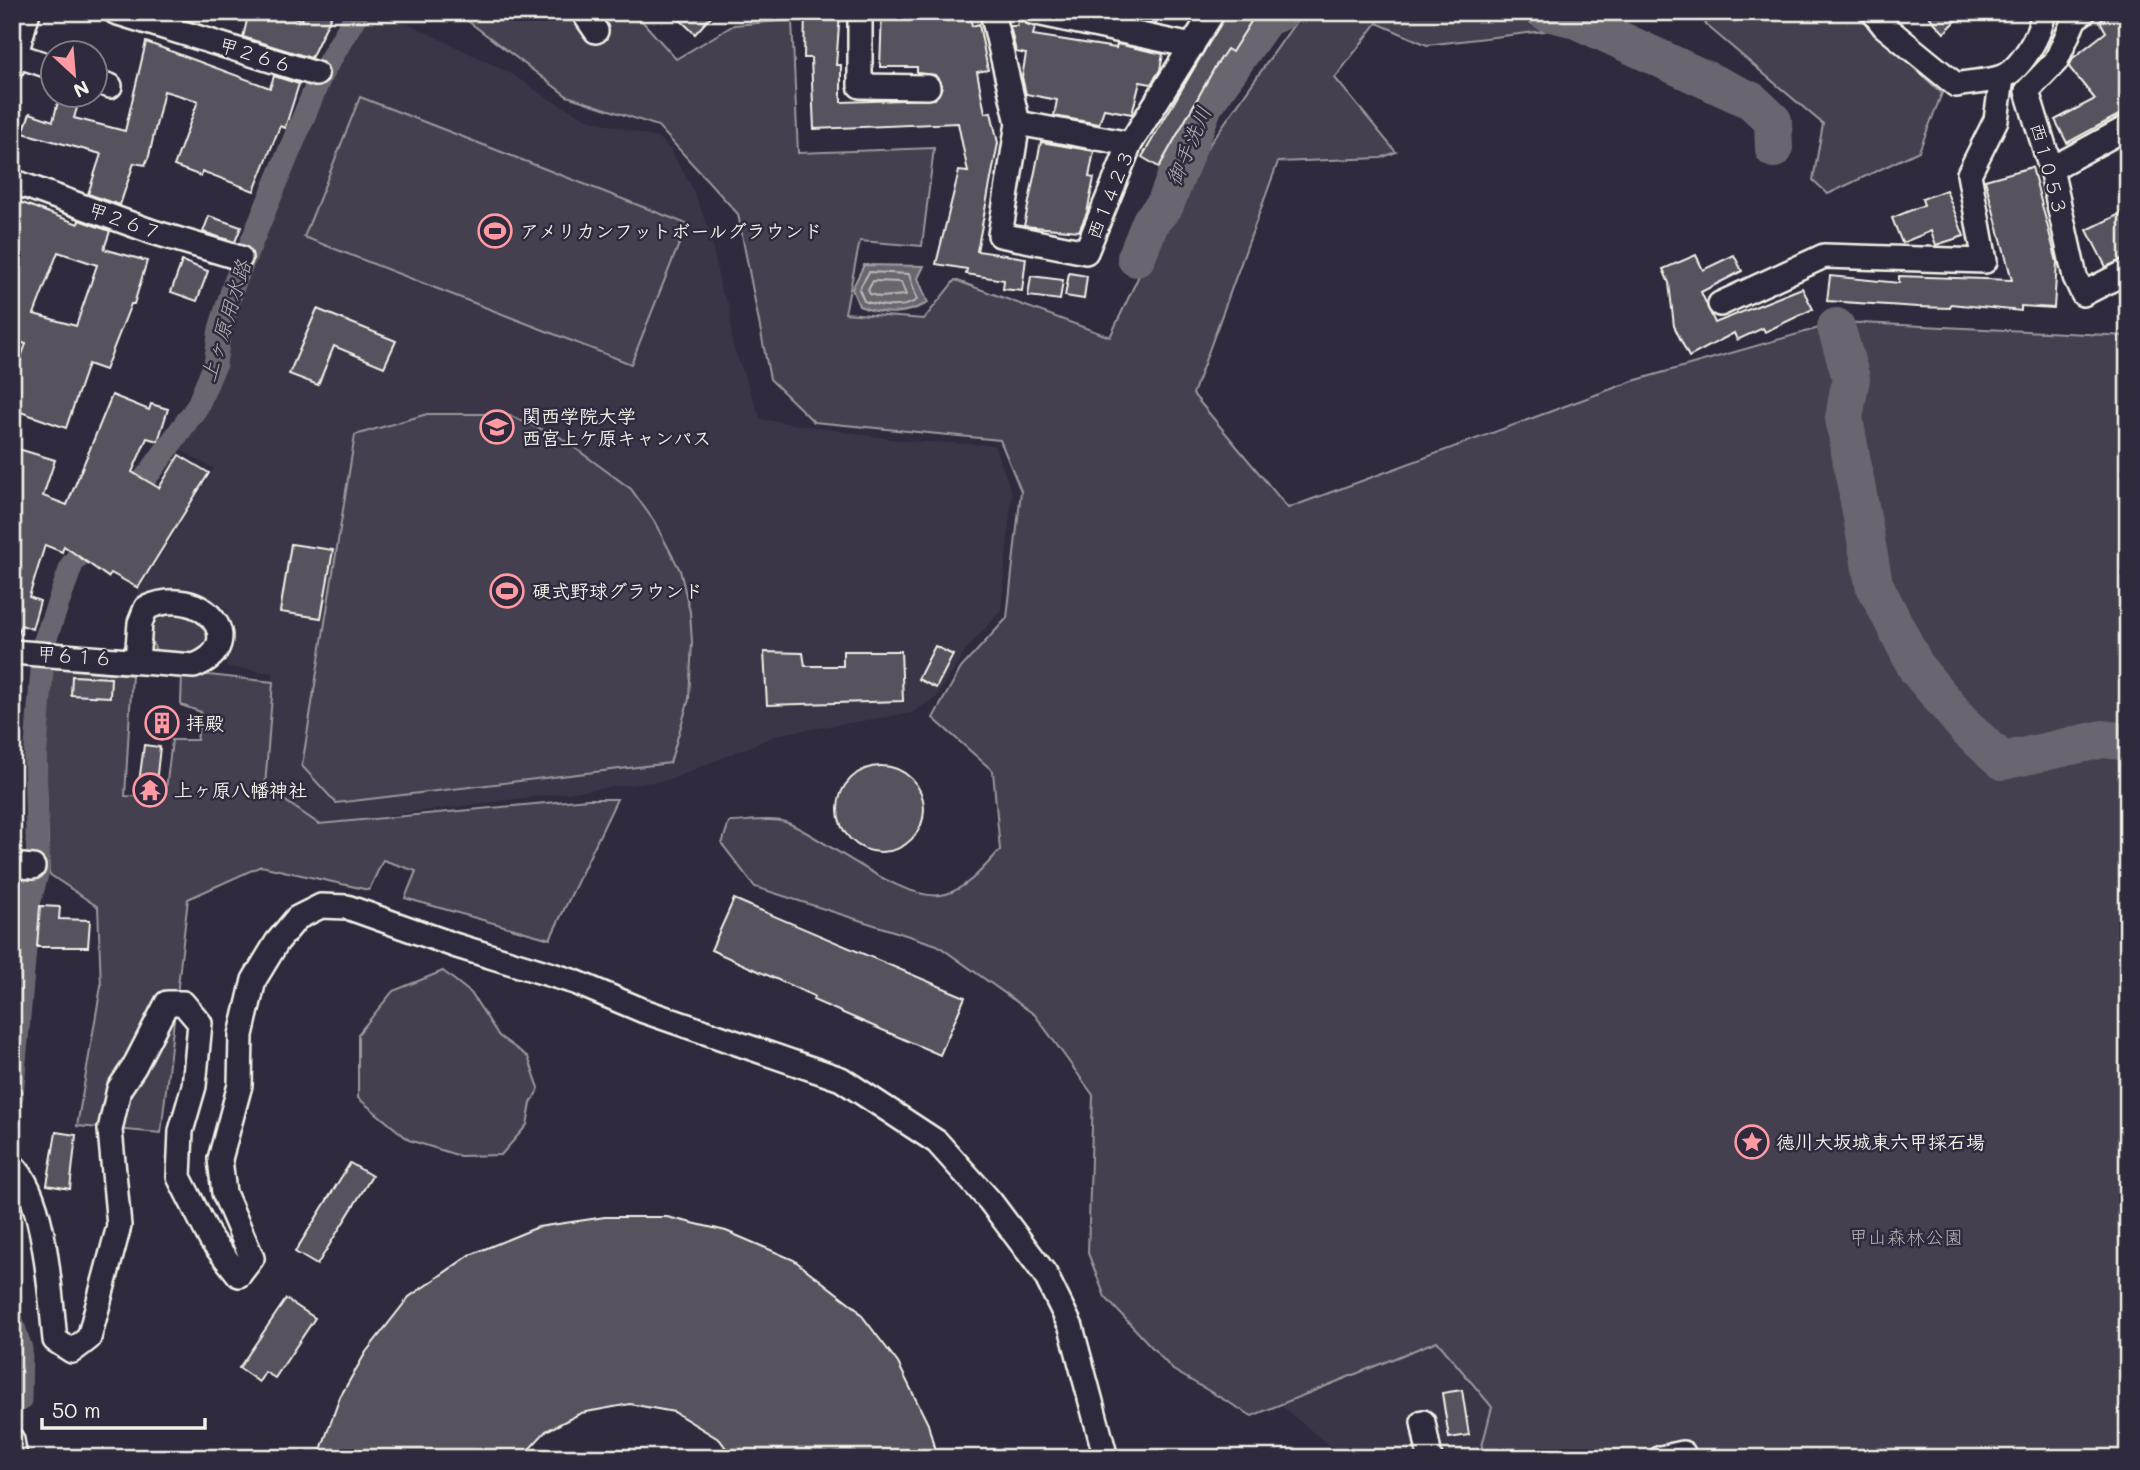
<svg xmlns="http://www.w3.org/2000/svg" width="2140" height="1470" font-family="Mali,'Klee One',sans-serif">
  <rect width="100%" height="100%" fill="#2f2a3d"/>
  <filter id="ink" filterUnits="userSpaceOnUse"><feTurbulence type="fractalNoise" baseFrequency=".0143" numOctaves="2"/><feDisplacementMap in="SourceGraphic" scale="14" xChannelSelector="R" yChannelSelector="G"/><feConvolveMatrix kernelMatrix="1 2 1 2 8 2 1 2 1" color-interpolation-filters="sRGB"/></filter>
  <g filter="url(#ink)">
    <g fill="#3b3647">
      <polygon points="361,16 409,24 512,74 547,98 588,119 660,139 670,149 691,185 710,232 721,291 730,306 732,343 761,419 905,441 994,445 1012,493 1001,611 967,648 937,697 911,713 780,734 669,780 319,824 265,787 273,673 226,667 231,628 225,609 208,597 134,598 214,469 174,446 203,403 218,366 223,322 240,275 333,53"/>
      <polygon points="1437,1341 1492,1407 1479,1458 1344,1458 1279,1404"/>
    </g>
    <g fill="#454050" stroke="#9c989c" stroke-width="2">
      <path d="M456,12H634L676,59L734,25L792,20L798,153L934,148L922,246L860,241L845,313L924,319L955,280L1110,337L1183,182L1295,23L1311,12H1513L1544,31L1427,45L1377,23L1335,78L1396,152L1381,158L1278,162L1193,394L1288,508L1633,381L1840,322L2128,336V1458H1479L1492,1407L1437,1341L1252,1416L1173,1370L1105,1297L1088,1253L1093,1095L1035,1015L937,945L755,887L722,844L729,822C745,822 773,817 788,823C825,838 905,906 946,894C968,888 985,866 1000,850L993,771L933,718L961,668L1007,618L1021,491L1000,440L814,422L770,379L738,214L658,126L567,96Z"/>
      <polygon points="1718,12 1852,12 1942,93 1919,151 1828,194 1813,180 1823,124 1705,24"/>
      <polygon points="360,97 687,224 631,364 304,237"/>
      <polygon points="427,414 506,414 560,437 631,489 654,521 680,570 690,612 692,642 689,699 670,763 336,803 302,766 355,435"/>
      <path d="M165,611L196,613L210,630L209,642L191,655L158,653C147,638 146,620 165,611Z"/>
      <polygon points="50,668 132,675 125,796 165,797 172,740 197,740 201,712 181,705 182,672 273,682 265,787 319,824 588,799 617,799 550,939 405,898 416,871 383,860 369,890 261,866 188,899 161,1133 77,1126 101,986 98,907 49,874 44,721"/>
      <polygon points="443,971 471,993 499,1036 528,1057 539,1088 531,1103 527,1125 501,1155 460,1156 409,1140 358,1098 358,1034 393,991"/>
    </g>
    <path fill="#6a6670" stroke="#a19ea0" stroke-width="2" d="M864,265L924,266L918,278L928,303C904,315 884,316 859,306L852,289Z"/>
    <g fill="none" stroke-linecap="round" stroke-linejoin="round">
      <g stroke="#bdb9b8" stroke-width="2">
        <path d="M869,272L909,274L917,300C901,310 882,307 864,301L859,289Z"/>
        <polygon points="873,281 901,282 906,295 880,297 870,294 868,290"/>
      </g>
      <g stroke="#6a6670" stroke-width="23">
        <polyline points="124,502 151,471 197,407 215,364 220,329 234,284 321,75 358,12"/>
        <polyline points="43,646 72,564 97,534"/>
        <polyline points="12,1096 29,904 38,870 35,760 42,670"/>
        <polyline points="12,1321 21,1349 20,1400"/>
      </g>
      <g stroke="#6a6670" stroke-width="38">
        <polyline points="1547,12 1572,18 1752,101 1773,121 1774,149"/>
        <polyline points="1136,258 1151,221 1165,205 1204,105 1266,17 1280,12"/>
        <polyline points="1836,327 1851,378 1844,418 1874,584 1917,669 1968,730 2003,761 2103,739 2128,742"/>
      </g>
    </g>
    <g fill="#56525f" stroke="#f4f1e8" stroke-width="2" fill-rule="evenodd">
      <polygon points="249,12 272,12 302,20 305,12 333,12 311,58 243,37"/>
      <polygon points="672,12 715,12 695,34"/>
      <polygon points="805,12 840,13 836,65 841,65 841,102 935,99 942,87 935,75 917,73 917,67 880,67 882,12 969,12 972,26 979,24 988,70 977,72 985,113 991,112 998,143 977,251 1026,258 1022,291 1003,289 1004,280 966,274 967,269 936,264 959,171 968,172 958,123 814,129 811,58 804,58"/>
      <polygon points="1122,12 1157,12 1156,24 1121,17"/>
      <polygon points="1227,12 1257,12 1232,52 1227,49 1215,67 1159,167 1142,157"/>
      <polygon points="1925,12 1965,12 1944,33"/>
      <polygon points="2114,12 2128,12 2128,110 2067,143 2055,120 2095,99 2069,67 2073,58 2106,32 2100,21"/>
      <polygon points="1018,20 1035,27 1033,35 1116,48 1117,44 1163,54 1160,70 1151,84 1140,82 1132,114 1104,109 1099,124 1054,116 1057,100 1026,94 1022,77 1026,54 1016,52 1010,26 1017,26"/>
      <polygon points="146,42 270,88 274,76 299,84 285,128 280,126 254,191 202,171 201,176 174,166 198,101 164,91 149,156 145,165 134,163 120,205 88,194 101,154 23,133 30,113 53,121 60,94 81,94 74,118 125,131"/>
      <polygon points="1041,142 1094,151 1089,177 1094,178 1087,213 1079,231 1024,226"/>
      <polygon points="2032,167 2057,262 2054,308 2021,306 2021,311 1951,304 1950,308 1918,307 1827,301 1830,276 1899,283 1899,276 2012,280 1985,180"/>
      <polygon points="1946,190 1964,236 1936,245 1931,231 1902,243 1892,218 1924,205 1922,199"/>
      <path d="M12,199L78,224L79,220L110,231L104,249L147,261L134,304H131L105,370L88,364L66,428L12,409V381L26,344L12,340ZM58,252L97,265L76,326L34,314Z"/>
      <polygon points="2128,210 2128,257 2106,267 2087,230"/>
      <polygon points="209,216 241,227 235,242 203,232"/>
      <polygon points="1696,255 1703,270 1734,255 1742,271 1701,292 1715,323 1802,288 1813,309 1765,332 1763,328 1737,340 1734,333 1689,357 1674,326 1669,283 1663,269"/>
      <polygon points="182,261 208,271 197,301 171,292"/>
      <polygon points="1069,273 1087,276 1084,299 1065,296"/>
      <polygon points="1031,276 1063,280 1060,300 1028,296"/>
      <polygon points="317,309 396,341 384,367 334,346 318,385 289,374"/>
      <polygon points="112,395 149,410 151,404 168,409 158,441 147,438 132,472 159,488 179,455 209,473 138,588 111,573 108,577 64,546 62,552 45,545 29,597 40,601 32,629 21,625 17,638 12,638 12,447 55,460 43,496 67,505"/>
      <polygon points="291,544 333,550 321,618 280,612"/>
      <polygon points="935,646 953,655 936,688 918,679"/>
      <polygon points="843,651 901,651 903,701 767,705 764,652 803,653 805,666 843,666"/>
      <polygon points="72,676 111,678 110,697 71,695"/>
      <polygon points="144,745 160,747 155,792 138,790"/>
      <circle cx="881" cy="809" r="43"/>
      <polygon points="734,899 965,997 940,1055 813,1000 814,996 711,950"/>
      <polygon points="40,906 60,907 59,919 90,920 88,947 37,947"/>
      <polygon points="56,1132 76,1135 70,1189 47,1185"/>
      <polygon points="350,1163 372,1176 317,1265 295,1252"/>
      <polygon points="605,1217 667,1217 726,1231 794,1260 856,1308 898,1363 928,1424 937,1458 733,1458 720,1440 674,1412 630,1404 581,1413 546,1431 521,1458 318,1458 340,1397 366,1352 409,1297 470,1255 538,1227"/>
      <polygon points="286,1299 315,1318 275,1378 265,1372 259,1382 239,1368"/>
      <polygon points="1462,1390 1469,1435 1449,1438 1442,1393"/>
    </g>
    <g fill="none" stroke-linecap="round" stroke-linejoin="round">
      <defs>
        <g id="minor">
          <polyline points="115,12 316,74"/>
          <polyline points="583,12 596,31"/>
          <polyline points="860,12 860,86 928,87"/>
          <polyline points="992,12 1018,123 1000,235 1086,252 1130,144 1213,12"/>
          <polyline points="1032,12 1192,46"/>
          <path d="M1873,12L1884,26L1956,85C1970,82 1986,82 1999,78C2020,72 2042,33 2043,12"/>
          <polyline points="2084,12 2075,18 2056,61 2027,91 2051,169 2075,277 2083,294 2128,271"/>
          <polyline points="16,55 52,67"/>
          <polyline points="12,67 28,12"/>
          <polyline points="94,81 110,86"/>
          <polyline points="1018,123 1130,144"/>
          <polyline points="2051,169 2128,127"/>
          <polyline points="12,181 153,232 240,258"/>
          <polyline points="1720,304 1824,256 1985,261 1969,174 1996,120 2002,78"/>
          <path d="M12,652L194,666C252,644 202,582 146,608L140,623L137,660"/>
          <polyline points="12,865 33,867"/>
          <path d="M12,1165C46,1195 50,1295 55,1340L72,1351L89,1338L119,1226L110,1130L119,1089L134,1067L167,1003H183L200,1023L194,1086L181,1131L179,1177L211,1240L239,1275L252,1258L224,1193L220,1159L240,1085L241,1035L254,980L277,942L297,918L321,906L347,907L457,946L575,982L644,1011L841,1079L937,1142L990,1201L1045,1274L1071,1327L1106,1458"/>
          <polyline points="1423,1422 1430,1458"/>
          <polyline points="12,1440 15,1458"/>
          <polyline points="1661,1458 1683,1453"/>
        </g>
      </defs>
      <use href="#minor" stroke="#f4f1e8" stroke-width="28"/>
      <use href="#minor" stroke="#2f2a3d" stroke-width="23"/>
    </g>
  </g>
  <defs>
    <symbol id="stadium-ring" viewBox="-11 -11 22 22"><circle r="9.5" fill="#2f2a3d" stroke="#ff9aa2" stroke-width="1.5"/><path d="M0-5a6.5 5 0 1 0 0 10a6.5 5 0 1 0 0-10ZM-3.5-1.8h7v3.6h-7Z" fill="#ff9aa2"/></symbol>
    <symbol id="university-ring" viewBox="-11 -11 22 22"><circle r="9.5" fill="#2f2a3d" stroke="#ff9aa2" stroke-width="1.5"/><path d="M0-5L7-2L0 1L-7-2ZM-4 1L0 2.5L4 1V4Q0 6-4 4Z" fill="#ff9aa2"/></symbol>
    <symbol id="building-ring" viewBox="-11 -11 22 22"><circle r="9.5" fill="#2f2a3d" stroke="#ff9aa2" stroke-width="1.5"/><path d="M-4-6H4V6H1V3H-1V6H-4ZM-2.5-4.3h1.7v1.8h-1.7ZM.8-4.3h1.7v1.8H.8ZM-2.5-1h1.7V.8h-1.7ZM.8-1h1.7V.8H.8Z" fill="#ff9aa2"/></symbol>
    <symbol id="temple-ring" viewBox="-11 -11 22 22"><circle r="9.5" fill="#2f2a3d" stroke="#ff9aa2" stroke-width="1.5"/><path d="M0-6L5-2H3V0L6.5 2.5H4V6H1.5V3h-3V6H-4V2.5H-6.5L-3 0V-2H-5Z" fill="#ff9aa2"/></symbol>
    <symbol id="sight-ring" viewBox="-11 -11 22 22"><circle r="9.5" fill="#2f2a3d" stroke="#ff9aa2" stroke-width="1.5"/><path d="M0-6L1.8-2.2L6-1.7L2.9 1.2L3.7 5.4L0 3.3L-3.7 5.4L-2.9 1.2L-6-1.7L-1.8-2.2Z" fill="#ff9aa2"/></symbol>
  </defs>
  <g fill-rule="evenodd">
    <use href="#stadium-ring" x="476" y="212" width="38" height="38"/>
    <use href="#university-ring" x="478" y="408" width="38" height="38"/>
    <use href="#stadium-ring" x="488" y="572" width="38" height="38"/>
    <use href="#building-ring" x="143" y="704" width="38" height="38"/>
    <use href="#temple-ring" x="131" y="771" width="38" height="38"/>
    <use href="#sight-ring" x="1733" y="1123" width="38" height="38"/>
  </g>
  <g text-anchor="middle" stroke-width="5" stroke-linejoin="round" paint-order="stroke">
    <g font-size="19" fill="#f4f1e8" stroke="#2f2a3d">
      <text transform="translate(256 55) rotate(17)" y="7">甲２６６</text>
      <text transform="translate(2049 169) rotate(75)" y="7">西１０５３</text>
      <text transform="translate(1110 194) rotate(-68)" y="7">西１４２３</text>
      <text transform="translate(125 221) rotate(19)" y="7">甲２６７</text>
      <text transform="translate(75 656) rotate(4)" y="7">甲６１６</text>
    </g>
    <g font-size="19" font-weight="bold" fill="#f4f1e8" stroke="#2f2a3d" text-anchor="start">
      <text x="520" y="238">アメリカンフットボールグラウンド</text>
      <text x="522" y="423">関西学院大学<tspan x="522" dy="22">西宮上ケ原キャンパス</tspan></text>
      <text x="532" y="598">硬式野球グラウンド</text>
      <text x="186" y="730">拝殿</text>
      <text x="174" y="797">上ヶ原八幡神社</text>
      <text x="1776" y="1149">徳川大坂城東六甲採石場</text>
    </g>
    <g font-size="19" fill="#b7b3b3" stroke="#2f2a3d">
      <text x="1906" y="1244">甲山森林公園</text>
    </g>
    <g font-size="21" font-style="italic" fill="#b6b2b2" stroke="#2f2a3d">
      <text transform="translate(1189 146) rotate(-67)" y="7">御手洗川</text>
      <text transform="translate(226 321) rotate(-73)" y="7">上ヶ原用水路</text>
    </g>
  </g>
  <rect width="2140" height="1470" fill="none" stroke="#2f2a3d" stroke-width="42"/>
  <rect x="21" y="21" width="2098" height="1428" fill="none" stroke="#f4f1e8" stroke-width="2.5" filter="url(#ink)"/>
  <g transform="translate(74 74) rotate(154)"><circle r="33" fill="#2f2a3d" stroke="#7e7a81" stroke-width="2"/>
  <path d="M0-5L12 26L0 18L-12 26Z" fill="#ff9aa2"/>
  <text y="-10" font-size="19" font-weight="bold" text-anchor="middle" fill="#f4f1e8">N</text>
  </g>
  <path d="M42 1418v10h163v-10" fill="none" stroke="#f4f1e8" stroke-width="3.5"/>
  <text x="52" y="1418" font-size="21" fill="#f4f1e8" stroke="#2f2a3d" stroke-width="5" paint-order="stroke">50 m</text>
</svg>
